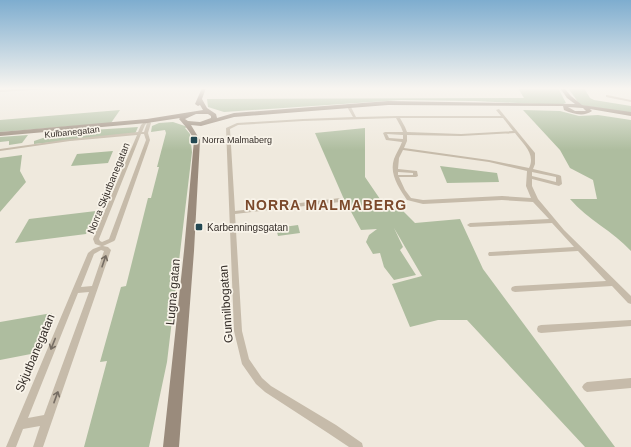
<svg xmlns="http://www.w3.org/2000/svg" width="631" height="447" font-family="Helvetica,sans-serif">
  <rect width="100%" height="100%" fill="#efe9dd"/>
  <g fill="#aebd9f">
    <polygon points="518,88 558,88 566,103 560,105 475,101 401,100 224,112 208,107 207,99 524,98"/>
    <polygon points="568,88 584,88 590,98 594,100 631,106 631,113 580,105"/>
    <polygon points="120,110 111,123 0,132 0,120"/>
    <path d="M523,110L560,111L579,116L598,115L631,120V251C613,231 588,220 570,199H597L593,180L570,168L560,150Z"/>
    <polygon points="173,122 188,127 185,128 190,134 192,152 167,362 149,447 84,447 107,361 100,362 121,287 126,286 148,198 151,198 159,167 157,167 166,133 165,130 151,132 152,126 159,123"/>
    <polygon points="138,127 135,134 34,144 34,141 61,132"/>
    <polygon points="365,128 365,177 380,199 399,207 415,223 460,219 483,269 615,447 585,447 467,320 438,320 410,327 392,284 422,276 394,228 403,247 400,250 416,275 394,280 384,267 380,253 373,254 366,242 369,235 377,229 361,230 343,197 315,133"/>
    <polygon points="28,135 22,143 9,145 9,141 0,142 0,137"/>
    <polygon points="113,151 108,163 71,166 77,154"/>
    <polygon points="22,155 20,171 26,182 0,212 0,158"/>
    <polygon points="440,166 497,173 499,182 447,183"/>
    <polygon points="96,211 86,234 15,243 29,219"/>
    <polygon points="298,225 300,233 278,236 276,228"/>
    <polygon points="52,313 36,353 0,360 0,322"/>
  </g>
  <g fill="none" stroke-linecap="round" stroke-linejoin="round">
    <g fill="#c6bbaa" fill-rule="evenodd">
      <polygon points="40,88 51,88 49,89 0,92 0,90"/>
      <polygon points="607,95 631,100 631,102 606,97 606,95"/>
      <path d="M348,104L350,105L356,117L397,116H501L496,110L499,109L535,153V164L533,169L559,175L561,176L562,184L559,186L532,179V186L538,199L564,230L631,296V304L628,303L612,286L515,292L512,291L511,289L512,287L515,286L606,281L578,251L491,256H489L488,254L489,252H491L574,247L552,223L470,227L467,225L470,223L549,219L533,202L502,200L423,204L407,200C399,188 389,174 394,159C396,153 400,148 402,142L386,140L383,133L385,132H403L401,127L396,118L303,121L238,125L230,129L235,211L340,198L343,200L340,202L235,214L242,331L249,359L262,378L271,386L336,425L362,443L363,447H349L328,433L265,392L256,384L242,364L234,331L226,128L237,123L303,119L353,117L346,105ZM400,118H503L513,131L461,134L407,132L405,127ZM515,133C523,144 536,154 529,168L489,160L404,148L407,141V135L461,136ZM387,134L403,135V139L389,138ZM403,150L489,162L527,171L526,186L531,198L502,196L423,200L411,198L405,190L399,177H416L418,176L417,171L398,169L399,158ZM398,172L413,173V175H398ZM532,172L556,177V182L532,176Z"/>
      <path d="M146,120H148L151,123L148,133L150,140L115,240L114,241L103,246L108,247L111,250L43,447H33L40,426L23,429L16,447H6L88,253L93,249L101,246L95,244L93,239L137,135L70,141L0,151V149L70,139L138,132L141,125ZM147,123L144,132H142L145,125ZM141,134H144L146,140L109,239L102,242L100,241L99,239ZM101,250L104,251L92,286L81,287L94,254ZM89,292L44,415L28,418L78,293Z"/>
      <polygon points="631,320 631,326 541,333 538,332 537,329 538,326 541,325"/>
      <polygon points="631,378 631,388 587,392 584,390 582,387 584,384 587,382"/>
    </g>
    <path fill="#9a8b7c" fill-rule="evenodd" d="M202,88H206L202,99L207,108L216,114L217,118L234,113L388,101L575,104L567,98L560,88H564L571,96L582,105L631,112V116L590,109L592,111C584,117 573,114 564,110L563,106L388,105L234,117L201,126L191,125L200,140L194,251L179,447H163L184,251L194,140C190,131 185,126 179,119L180,118L147,123L0,136V132L147,119L203,110L200,105L198,106L195,104ZM568,107L583,108L586,111H575ZM196,114H208L211,116V118L200,122L188,121L185,119Z"/>
  </g>
  <defs><path id="oneway-shaft" d="M-6 0H5M1.5-3L5.5 0L1.5 3" fill="none" stroke-width="1.6" stroke-linecap="round" stroke-linejoin="round"/></defs>
  <g stroke="#766d63">
    <use href="#oneway-shaft" transform="translate(104 261) rotate(-71)"/>
    <use href="#oneway-shaft" transform="translate(53 344) rotate(112)"/>
    <use href="#oneway-shaft" transform="translate(56 397) rotate(-70)"/>
  </g>
  <linearGradient id="sky" x2="0" y2="1"><stop stop-color="#7eadcf"/><stop offset="0.59" stop-color="#f8f5f0"/><stop offset="1" stop-color="#f8f5f0" stop-opacity="0"/></linearGradient>
  <rect width="631" height="150" fill="url(#sky)"/>
  <g fill="#234852" stroke="#f8f3e9" stroke-width="1.5">
    <rect x="190" y="136" width="8" height="8" rx="2"/>
    <rect x="195" y="223" width="8" height="8" rx="2"/>
  </g>
  <g text-anchor="middle" stroke-width="3.5" stroke-linejoin="round" paint-order="stroke">
    <g font-size="9" fill="#352e29" stroke="#f8f3e9">
      <text transform="translate(72 132) rotate(-6)" y="3">Kulbanegatan</text>
    </g>
    <g font-size="9" fill="#352e29" stroke="#f8f3e9" text-anchor="start">
      <text x="202" y="143">Norra Malmaberg</text>
    </g>
    <g font-size="10" fill="#352e29" stroke="#f8f3e9">
      <text transform="translate(108 188) rotate(-68)" y="4">Norra Skjutbanegatan</text>
    </g>
    <g font-size="10" fill="#352e29" stroke="#f8f3e9" text-anchor="start">
      <text x="207" y="231">Karbenningsgatan</text>
    </g>
    <g font-size="12" fill="#352e29" stroke="#f8f3e9">
      <text transform="translate(173 292) rotate(-85)" y="4">Lugna gatan</text>
      <text transform="translate(226 304) rotate(-94)" y="4">Gunnilbogatan</text>
      <text transform="translate(35 353) rotate(-67)" y="4">Skjutbanegatan</text>
    </g>
    <g font-size="14" font-weight="bold" letter-spacing="1" fill="#7b492b" stroke="#f8f3e9">
      <text x="326" y="210">NORRA MALMABERG</text>
    </g>
  </g>
</svg>
